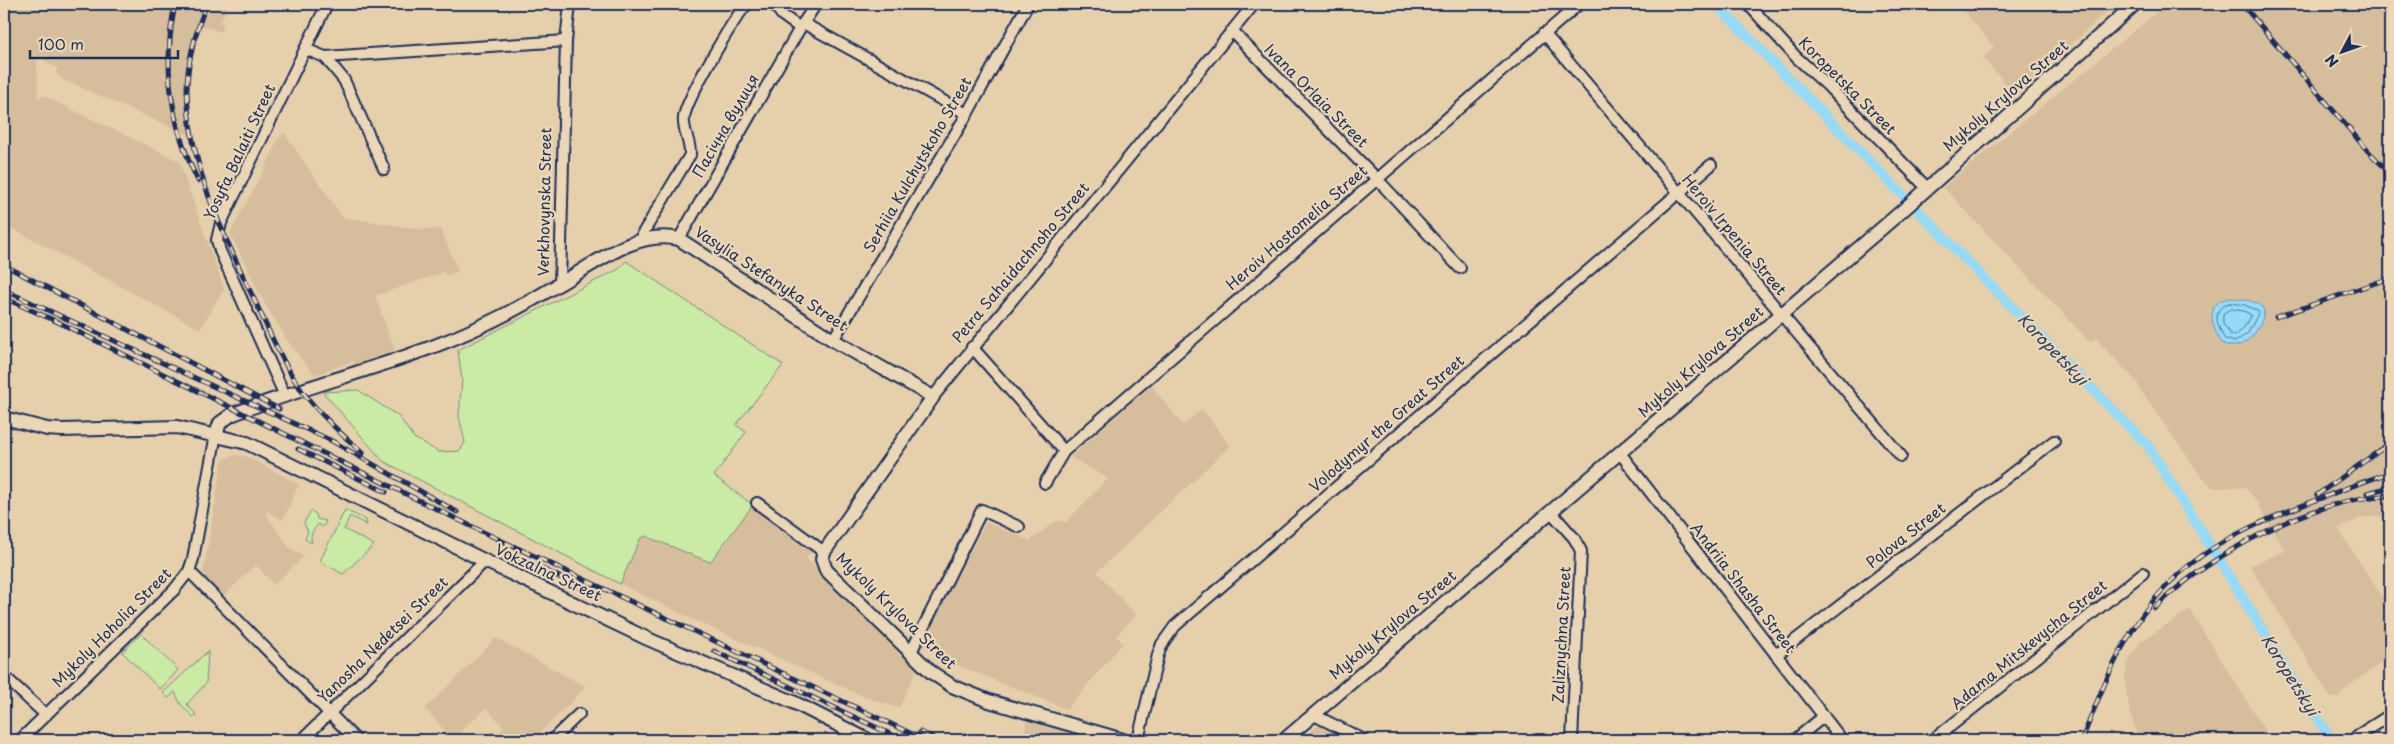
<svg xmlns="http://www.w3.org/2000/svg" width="2394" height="744" font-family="'Playpen Sans',sans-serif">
  <rect width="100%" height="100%" fill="#e6cfab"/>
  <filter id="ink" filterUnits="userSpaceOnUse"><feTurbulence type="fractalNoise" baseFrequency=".02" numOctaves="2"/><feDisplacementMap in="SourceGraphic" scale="10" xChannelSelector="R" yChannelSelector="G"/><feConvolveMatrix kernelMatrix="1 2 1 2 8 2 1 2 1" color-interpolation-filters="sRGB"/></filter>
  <g filter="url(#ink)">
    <g fill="#d6be9c">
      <polygon points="4,4 229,4 220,22 224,24 221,32 199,25 194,40 187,88 188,112 193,137 62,79 56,73 58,68 37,57 38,98 42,95 179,161 224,289 200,329 4,224"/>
      <polygon points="1959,4 2115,4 2025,87 2021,82 2011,90 1983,58 1994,47"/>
      <polygon points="2167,4 2390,4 2390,516 2360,518 2338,529 2390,609 2390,656 2344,690 2339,697 2331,698 2250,566 2285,551 2256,500 2245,487 2213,488 2200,474 2138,387 2138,383 2095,338 2091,343 1943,187"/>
      <polygon points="284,133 342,217 420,229 441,229 458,271 446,276 444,272 375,296 395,350 354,365 353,361 314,375 287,340 262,299 230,233 270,158 277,141"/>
      <polygon points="1151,385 1183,425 1202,409 1230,446 1097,572 1136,615 1116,636 1123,643 1067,709 959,666 920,644 986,522 1030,541 1054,522 1060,520 1065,523 1108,478 1070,457"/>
      <polygon points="235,455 245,456 299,484 283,520 266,511 266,514 289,547 304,556 274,585 256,565 222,597 203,575 222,462 226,458"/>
      <polygon points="753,505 812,551 806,558 839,590 837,593 850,605 852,604 917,668 899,708 867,698 692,619 620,584 640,539 645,536 710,562"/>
      <polygon points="2190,610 2271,740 2141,740 2134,727 2128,702 2125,680 2127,663 2140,642"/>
      <polygon points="496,638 586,687 533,740 482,740 492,731 496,735 504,727 486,708 453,739 425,709"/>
      <polygon points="1027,721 1067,733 1091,740 1022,740"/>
      <polygon points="1319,725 1340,736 1352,740 1301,740"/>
    </g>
    <g fill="#c9eba4" stroke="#728d81">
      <polygon points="626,261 783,365 736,425 746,432 714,476 753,505 710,562 645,536 640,539 620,584 383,461 323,392 358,390 398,416 414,438 439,452 460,451 465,442 459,416 462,380 458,350 619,269"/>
      <polygon points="345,510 366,520 367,525 350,516 344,529 374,545 343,574 320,561"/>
      <path d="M311,511L316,514L317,519L326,521L323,527L318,524C313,531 309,535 312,543L305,539L308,532L304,523Z"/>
      <polygon points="141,634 178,670 160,689 122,652"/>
      <polygon points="208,651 206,683 187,704 196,715 193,717 180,703 175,692 168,698 163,693"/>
    </g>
    <path fill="#95dbf7" stroke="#6496ba" d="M2230,298C2239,299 2257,300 2263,308C2268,317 2246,358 2222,343C2211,327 2204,302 2230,298Z"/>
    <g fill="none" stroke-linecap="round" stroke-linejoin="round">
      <g stroke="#4c749b" stroke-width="1">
        <path d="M2230,303L2245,305L2259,312L2248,333L2235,342L2225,339C2217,327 2210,307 2230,303Z"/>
        <polygon points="2231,309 2244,311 2251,315 2243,329 2235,336 2230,334 2223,324 2223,314"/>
      </g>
      <polyline stroke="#95dbf7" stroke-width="10" points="1716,4 2148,446 2331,740"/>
      <defs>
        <g id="minor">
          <polyline points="774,4 782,15 800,28"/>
          <polyline points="1748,4 1796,57 1828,86 1927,188"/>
          <polyline points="803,23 967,114"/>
          <polyline points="1233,32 1377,179 1460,268"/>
          <polyline points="1544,33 1901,456"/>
          <polyline points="566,41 570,4"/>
          <polyline points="305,49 325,57 566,41 560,284"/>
          <polyline points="325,57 344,80 384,169"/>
          <path d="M643,239V233L690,155C691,142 682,129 684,117C687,98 733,19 747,4"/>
          <polyline points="679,239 800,28 816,4"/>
          <polyline points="833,340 967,114 1028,4"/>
          <polyline points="972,347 1064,451"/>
          <polyline points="285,396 220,251 217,240 221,223 327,4"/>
          <polyline points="933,397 1254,4"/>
          <polyline points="1620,453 1842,740"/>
          <polyline points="1045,483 1064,451 1579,4"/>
          <polyline points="757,503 824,552"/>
          <polyline points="1551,512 1574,538 1581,551 1572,740"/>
          <polyline points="189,571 356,740"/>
          <polyline points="911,652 982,510 1019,527"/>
          <polyline points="1776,655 2054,441"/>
          <polyline points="4,676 46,715"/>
          <polyline points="1314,715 1364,740"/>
          <polyline points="20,740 174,590 189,571 193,559 216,434"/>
          <polyline points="302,740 485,561"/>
          <polyline points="552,740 579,714"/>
          <polyline points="1138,740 1158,655 1162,644 1175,626 1711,165"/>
          <polyline points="1795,740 1824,716"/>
          <polyline points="1933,740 2143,573"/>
          <polyline points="2358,740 2357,736 2390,715"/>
        </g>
        <g id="tertiary">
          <polyline points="4,418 47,429 62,430 177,427 247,443 485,561 648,639 793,702 868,740"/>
          <path d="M216,434L220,423L231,415C297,389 366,372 432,347C477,330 520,308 561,283C596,263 637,229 679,239L833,340L933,397L824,552L822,559L826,570L931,672L952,686L989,701L1123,740"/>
          <polyline points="1284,740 1902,211 2135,4"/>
        </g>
      </defs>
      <use href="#minor" stroke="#1b2f5e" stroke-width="14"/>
      <use href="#tertiary" stroke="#1b2f5e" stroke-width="16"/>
      <use href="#minor" stroke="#ebd7b5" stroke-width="10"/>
      <use href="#tertiary" stroke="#ebd7b5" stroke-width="12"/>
      <defs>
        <g id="rail">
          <path d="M175,4C162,66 170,124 198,181"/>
          <polyline points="2242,4 2368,151 2390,173"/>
          <path d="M206,5C196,32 187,60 187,90C189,166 223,234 255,301C269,331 283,364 302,391C320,415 341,434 363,453"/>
          <polyline points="4,265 279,409"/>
          <polyline points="4,290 332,441 457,512"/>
          <polyline points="4,298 58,322 481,531 925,740"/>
          <polyline points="2276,317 2390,278"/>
          <polyline points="298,449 386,492"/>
          <polyline points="2368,493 2390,487"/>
          <polyline points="2317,495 2390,443"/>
          <polyline points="511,554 599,596"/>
          <path d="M2155,608C2205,557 2317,495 2390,496"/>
          <polyline points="714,651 903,740"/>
          <polyline points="920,732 939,740"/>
          <path d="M2082,740C2097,701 2112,662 2135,626C2180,555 2243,528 2319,499C2342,490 2366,480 2390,473"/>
        </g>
      </defs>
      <use href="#rail" stroke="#1b2f5e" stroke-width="5"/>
      <use href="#rail" stroke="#ebd7b5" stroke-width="3" stroke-dasharray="9" stroke-linecap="butt"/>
    </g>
  </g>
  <g text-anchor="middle" stroke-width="4.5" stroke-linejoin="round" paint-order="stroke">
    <g font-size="15" fill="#1b2f5e" stroke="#ebd7b5">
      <text transform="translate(1847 86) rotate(45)" y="5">Koropetska Street</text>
      <text transform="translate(1316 96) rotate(45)" y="5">Ivana Orlaia Street</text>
      <text transform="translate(2006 96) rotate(-41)" y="5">Mykoly Krylova Street</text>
      <text transform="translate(726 126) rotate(-60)" y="5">Пасічна вулиця</text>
      <text transform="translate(240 152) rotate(-65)" y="5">Yosyfa Balaiti Street</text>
      <text transform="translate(918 165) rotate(-60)" y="5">Serhiia Kulchytskoho Street</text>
      <text transform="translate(545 202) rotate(-89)" y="5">Verkhovynska Street</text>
      <text transform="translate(1297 228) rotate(-41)" y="5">Heroiv Hostomelia Street</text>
      <text transform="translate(1734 235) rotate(50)" y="5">Heroiv Irpenia Street</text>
      <text transform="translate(1021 263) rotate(-50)" y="5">Petra Sahaidachnoho Street</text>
      <text transform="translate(771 279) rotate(33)" y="5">Vasylia Stefanyka Street</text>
      <text transform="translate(1701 362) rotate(-41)" y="5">Mykoly Krylova Street</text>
      <text transform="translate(1387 424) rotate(-41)" y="5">Volodymyr the Great Street</text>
      <text transform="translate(1906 536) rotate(-38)" y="5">Polova Street</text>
      <text transform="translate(548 573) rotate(25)" y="5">Vokzalna Street</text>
      <text transform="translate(1743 588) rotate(52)" y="5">Andriia Shasha Street</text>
      <text transform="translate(896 611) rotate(44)" y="5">Mykoly Krylova Street</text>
      <text transform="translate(1393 625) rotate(-40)" y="5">Mykoly Krylova Street</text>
      <text transform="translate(112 628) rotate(-45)" y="5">Mykoly Hoholia Street</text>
      <text transform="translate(1562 635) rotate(-87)" y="5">Zaliznychna Street</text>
      <text transform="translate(383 640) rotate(-44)" y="5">Yanosha Nedetsei Street</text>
      <text transform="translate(2029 645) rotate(-39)" y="5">Adama Mitskevycha Street</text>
    </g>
    <g font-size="16" font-style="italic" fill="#27406d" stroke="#ebd7b5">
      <text transform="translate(2053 349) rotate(46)" y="6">Koropetskyi</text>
      <text transform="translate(2290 675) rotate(58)" y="6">Koropetskyi</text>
    </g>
  </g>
  <rect width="2394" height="744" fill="none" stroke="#ebd7b5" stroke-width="20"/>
  <rect x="10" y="10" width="2374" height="724" fill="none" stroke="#1b2f5e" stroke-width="2" filter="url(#ink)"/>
  <g transform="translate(2342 52) rotate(229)" stroke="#ebd7b5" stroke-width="4" paint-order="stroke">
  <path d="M0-4L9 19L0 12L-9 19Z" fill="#1b2f5e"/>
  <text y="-8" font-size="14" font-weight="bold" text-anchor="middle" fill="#1b2f5e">N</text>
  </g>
  <path d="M30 50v8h148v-8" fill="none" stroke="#1b2f5e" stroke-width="2.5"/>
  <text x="38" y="50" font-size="15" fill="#1b2f5e" stroke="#ebd7b5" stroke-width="4" paint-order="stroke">100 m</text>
</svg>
